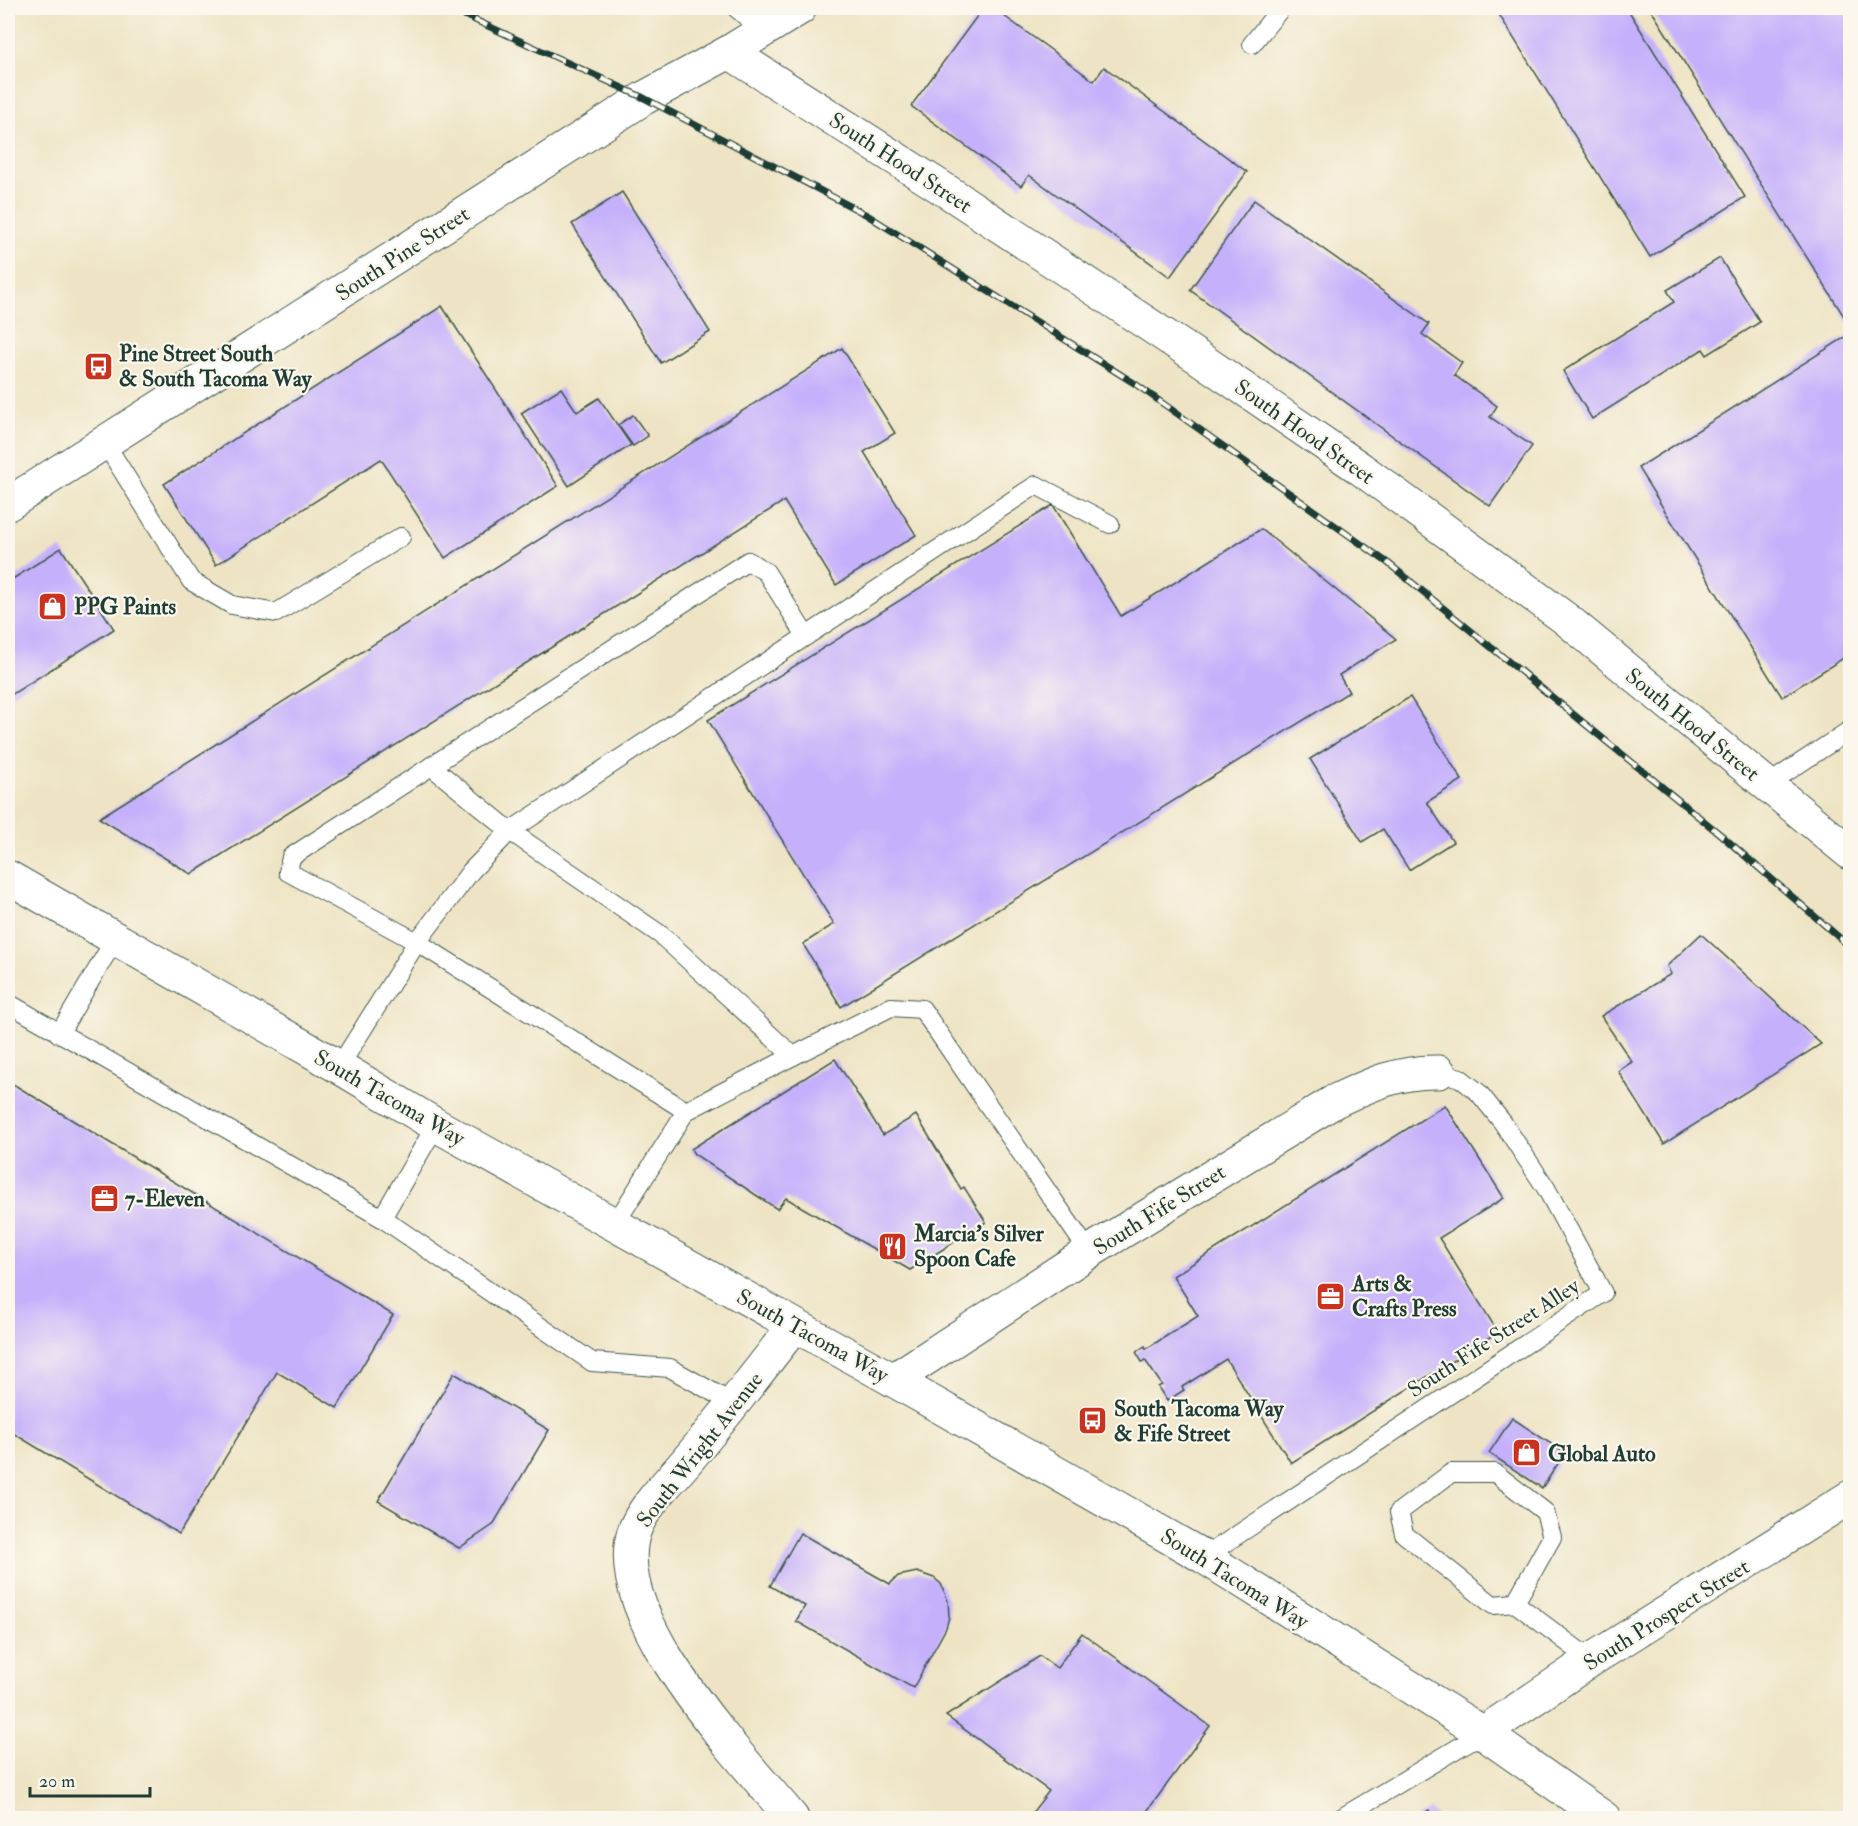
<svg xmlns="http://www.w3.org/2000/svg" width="1858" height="1826" font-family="'IM FELL Double Pica',serif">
  <rect width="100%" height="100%" fill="#fbf7ec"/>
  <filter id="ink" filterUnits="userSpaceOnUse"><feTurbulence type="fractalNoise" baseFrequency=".0167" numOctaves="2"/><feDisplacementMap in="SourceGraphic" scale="12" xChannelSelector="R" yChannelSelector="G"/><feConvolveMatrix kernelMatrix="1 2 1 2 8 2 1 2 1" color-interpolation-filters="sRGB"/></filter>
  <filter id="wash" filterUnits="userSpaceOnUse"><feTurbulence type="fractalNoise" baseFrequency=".008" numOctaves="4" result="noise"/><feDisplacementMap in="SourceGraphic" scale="24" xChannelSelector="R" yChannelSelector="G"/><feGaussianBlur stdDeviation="1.35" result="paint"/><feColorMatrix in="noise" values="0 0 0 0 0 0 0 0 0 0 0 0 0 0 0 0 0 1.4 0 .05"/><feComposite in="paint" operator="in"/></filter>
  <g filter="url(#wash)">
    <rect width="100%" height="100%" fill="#eee4c5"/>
    <g id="blocks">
      <g fill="#c4b0fb">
        <polygon points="983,8 993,8 1094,81 1104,67 1247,172 1170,277 1029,175 1021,186 911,106"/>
        <polygon points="1495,8 1627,8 1745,197 1650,257"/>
        <polygon points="1650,8 1850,8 1850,326"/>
        <polygon points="622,192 710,332 661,363 572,224"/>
        <polygon points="1254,200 1429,324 1422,334 1462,363 1454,375 1497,406 1490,417 1532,446 1490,506 1190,290"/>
        <polygon points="1720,258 1760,322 1707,355 1703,349 1592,419 1563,371 1674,302 1667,290"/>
        <polygon points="442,306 558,486 445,558 381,459 216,565 164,484"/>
        <polygon points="1850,334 1850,666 1845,657 1782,697 1638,468"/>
        <polygon points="842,348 895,433 864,452 916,535 836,585 784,501 191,874 99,818"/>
        <polygon points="561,388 577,412 599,398 631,445 569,486 521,413"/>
        <polygon points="633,415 648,436 633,446 618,425"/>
        <polygon points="1053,505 1121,616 1261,529 1396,639 1339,675 1349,692 841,1007 803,944 834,924 708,720"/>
        <polygon points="61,548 114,629 8,697 8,582"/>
        <polygon points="1410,697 1462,780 1427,802 1453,842 1409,870 1383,829 1362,842 1310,759"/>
        <polygon points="1701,934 1821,1044 1664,1144 1618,1071 1632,1062 1601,1016 1671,974 1667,966"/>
        <polygon points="835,1059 883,1135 916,1115 961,1189 964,1187 986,1222 910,1270 786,1198 777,1209 694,1154 691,1149"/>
        <polygon points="8,1081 393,1315 337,1408 277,1372 179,1534 8,1430"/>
        <polygon points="1445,1105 1504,1198 1439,1238 1498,1332 1291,1463 1226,1359 1182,1387 1184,1390 1167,1401 1158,1387 1162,1385 1145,1360 1142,1362 1136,1352 1145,1346 1146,1349 1198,1316 1173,1276"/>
        <polygon points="454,1373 549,1430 493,1525 459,1548 378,1501"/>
        <polygon points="1512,1418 1565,1453 1542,1488 1489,1453"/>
        <polygon points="800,1533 890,1584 898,1576 917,1572 934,1578 941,1584 948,1601 949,1617 946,1628 913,1688 796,1621 805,1606 770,1586"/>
        <polygon points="1082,1633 1210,1726 1142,1818 1028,1818 1049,1791 946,1716 1040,1656 1057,1668"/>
        <polygon points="1429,1810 1439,1818 1416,1818"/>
      </g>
    </g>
  </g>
  <g filter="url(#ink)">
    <use href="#blocks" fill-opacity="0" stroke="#3e564a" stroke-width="1.5"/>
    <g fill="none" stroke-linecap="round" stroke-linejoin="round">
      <defs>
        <g id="service">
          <polyline points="736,8 763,31"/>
          <polyline points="1252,44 1281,8"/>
          <polyline points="105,443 191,581 232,605 276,613 401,537"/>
          <polyline points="431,766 510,831 661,935 793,1056 686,1111 615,1224"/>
          <polyline points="1767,785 1850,730"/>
          <polyline points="8,1003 382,1218 592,1362 670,1368 734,1404"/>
          <polyline points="59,1034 115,939"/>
          <polyline points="793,1056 891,1007 922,1009 1089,1252"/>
          <polyline points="339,1067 417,942 471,871 510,831 1036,485 1110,524"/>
          <polyline points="686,1111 417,942 288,872 291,857 748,561 766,572 806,636"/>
          <polyline points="382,1218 436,1125"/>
          <polyline points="1204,1557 1603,1293 1546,1188 1503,1123 1479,1093 1460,1078 1439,1072"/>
          <polyline points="1515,1603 1552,1537 1545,1512 1495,1473 1451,1473 1399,1512 1404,1534 1493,1605 1515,1603 1591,1660"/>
          <polyline points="1341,1818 1483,1733"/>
        </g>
        <g id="minor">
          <polyline points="729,52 956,197 1199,358 1361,469 1566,619 1850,853"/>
          <path d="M893,1380L1089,1252L1335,1101C1371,1084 1399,1071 1439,1072"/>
          <polyline points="1483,1733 1591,1660 1850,1497"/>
          <path d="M792,1818C741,1757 603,1614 635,1529C644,1505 673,1478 690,1457C726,1414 760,1370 794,1326"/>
        </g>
        <g id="secondary">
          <polyline points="8,504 644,98 729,52 800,8"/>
          <polyline points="8,877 339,1067 436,1125 893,1380 1204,1557 1483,1733 1604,1818"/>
        </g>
      </defs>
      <use href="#service" stroke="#3e564a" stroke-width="20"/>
      <use href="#minor" stroke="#3e564a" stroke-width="35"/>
      <use href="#secondary" stroke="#3e564a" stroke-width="35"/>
      <use href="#service" stroke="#fff" stroke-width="18"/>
      <use href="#minor" stroke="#fff" stroke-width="33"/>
      <use href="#secondary" stroke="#fff" stroke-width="33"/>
      <defs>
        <polyline id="rail" points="449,8 644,98 867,215 1134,383 1388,563 1721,835 1850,947"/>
      </defs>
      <use href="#rail" stroke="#1f3d34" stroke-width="7"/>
      <use href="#rail" stroke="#fbf7ec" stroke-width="4.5" stroke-dasharray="14" stroke-linecap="butt"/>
    </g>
  </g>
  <defs>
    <symbol id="bus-square" viewBox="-11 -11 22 22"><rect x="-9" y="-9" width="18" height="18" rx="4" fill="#c8321e" stroke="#fbf7ec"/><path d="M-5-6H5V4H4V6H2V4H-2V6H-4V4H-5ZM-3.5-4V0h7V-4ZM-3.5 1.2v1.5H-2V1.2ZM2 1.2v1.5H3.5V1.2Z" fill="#fff"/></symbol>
    <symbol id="shop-square" viewBox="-11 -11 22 22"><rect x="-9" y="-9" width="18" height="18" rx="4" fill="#c8321e" stroke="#fbf7ec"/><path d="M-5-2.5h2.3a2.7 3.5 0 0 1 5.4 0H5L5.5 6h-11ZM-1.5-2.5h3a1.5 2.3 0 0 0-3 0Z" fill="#fff"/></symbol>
    <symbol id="office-square" viewBox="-11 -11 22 22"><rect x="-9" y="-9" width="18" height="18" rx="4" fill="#c8321e" stroke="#fbf7ec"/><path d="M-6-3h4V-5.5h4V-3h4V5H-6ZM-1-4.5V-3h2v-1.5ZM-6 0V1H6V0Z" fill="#fff"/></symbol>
    <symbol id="restaurant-square" viewBox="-11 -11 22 22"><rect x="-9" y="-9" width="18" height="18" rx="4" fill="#c8321e" stroke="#fbf7ec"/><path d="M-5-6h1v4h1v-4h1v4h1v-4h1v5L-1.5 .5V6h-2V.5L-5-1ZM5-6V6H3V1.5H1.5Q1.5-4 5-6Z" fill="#fff"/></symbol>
  </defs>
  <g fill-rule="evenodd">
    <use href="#bus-square" x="82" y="350" width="33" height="33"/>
    <use href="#shop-square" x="36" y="590" width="33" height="33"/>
    <use href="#office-square" x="88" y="1182" width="33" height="33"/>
    <use href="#restaurant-square" x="876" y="1230" width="33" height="33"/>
    <use href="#office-square" x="1314" y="1280" width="33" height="33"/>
    <use href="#bus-square" x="1076" y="1404" width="33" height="33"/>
    <use href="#shop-square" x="1510" y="1436" width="33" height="33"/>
  </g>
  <g text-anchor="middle" stroke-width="4.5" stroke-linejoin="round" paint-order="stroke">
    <g font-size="22" fill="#1f3d34" stroke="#fbf7ec">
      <text transform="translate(901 162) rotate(33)" y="8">South Hood Street</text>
      <text transform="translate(402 253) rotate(-33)" y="8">South Pine Street</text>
      <text transform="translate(1305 431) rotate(35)" y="8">South Hood Street</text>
      <text transform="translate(1693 724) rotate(39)" y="8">South Hood Street</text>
      <text transform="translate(390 1097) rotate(30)" y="8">South Tacoma Way</text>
      <text transform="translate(1159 1209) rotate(-32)" y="8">South Fife Street</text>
      <text transform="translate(813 1335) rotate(29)" y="8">South Tacoma Way</text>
      <text transform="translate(1493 1337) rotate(-33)" y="8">South Fife Street Alley</text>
      <text transform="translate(699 1449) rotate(-52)" y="8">South Wright Avenue</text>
      <text transform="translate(1235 1578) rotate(32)" y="8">South Tacoma Way</text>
      <text transform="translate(1666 1614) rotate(-32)" y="8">South Prospect Street</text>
    </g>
    <g font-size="22" font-weight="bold" fill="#1f3d34" stroke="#fbf7ec" text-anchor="start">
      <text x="119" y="361">Pine Street South<tspan x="119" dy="25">&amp; South Tacoma Way</tspan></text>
      <text x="74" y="614">PPG Paints</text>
      <text x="125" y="1206">7-Eleven</text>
      <text x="914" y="1241">Marcia's Silver<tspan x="914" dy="25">Spoon Cafe</tspan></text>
      <text x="1352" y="1291">Arts &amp;<tspan x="1352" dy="25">Crafts Press</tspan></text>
      <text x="1114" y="1416">South Tacoma Way<tspan x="1114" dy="25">&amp; Fife Street</tspan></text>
      <text x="1548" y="1461">Global Auto</text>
    </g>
  </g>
  <rect width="1858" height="1826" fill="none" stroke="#fbf7ec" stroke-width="30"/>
  <path d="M30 1787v9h120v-9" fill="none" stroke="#1f3d34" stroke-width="3"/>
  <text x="39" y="1787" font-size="18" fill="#1f3d34" stroke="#fbf7ec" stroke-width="4.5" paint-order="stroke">20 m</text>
</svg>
